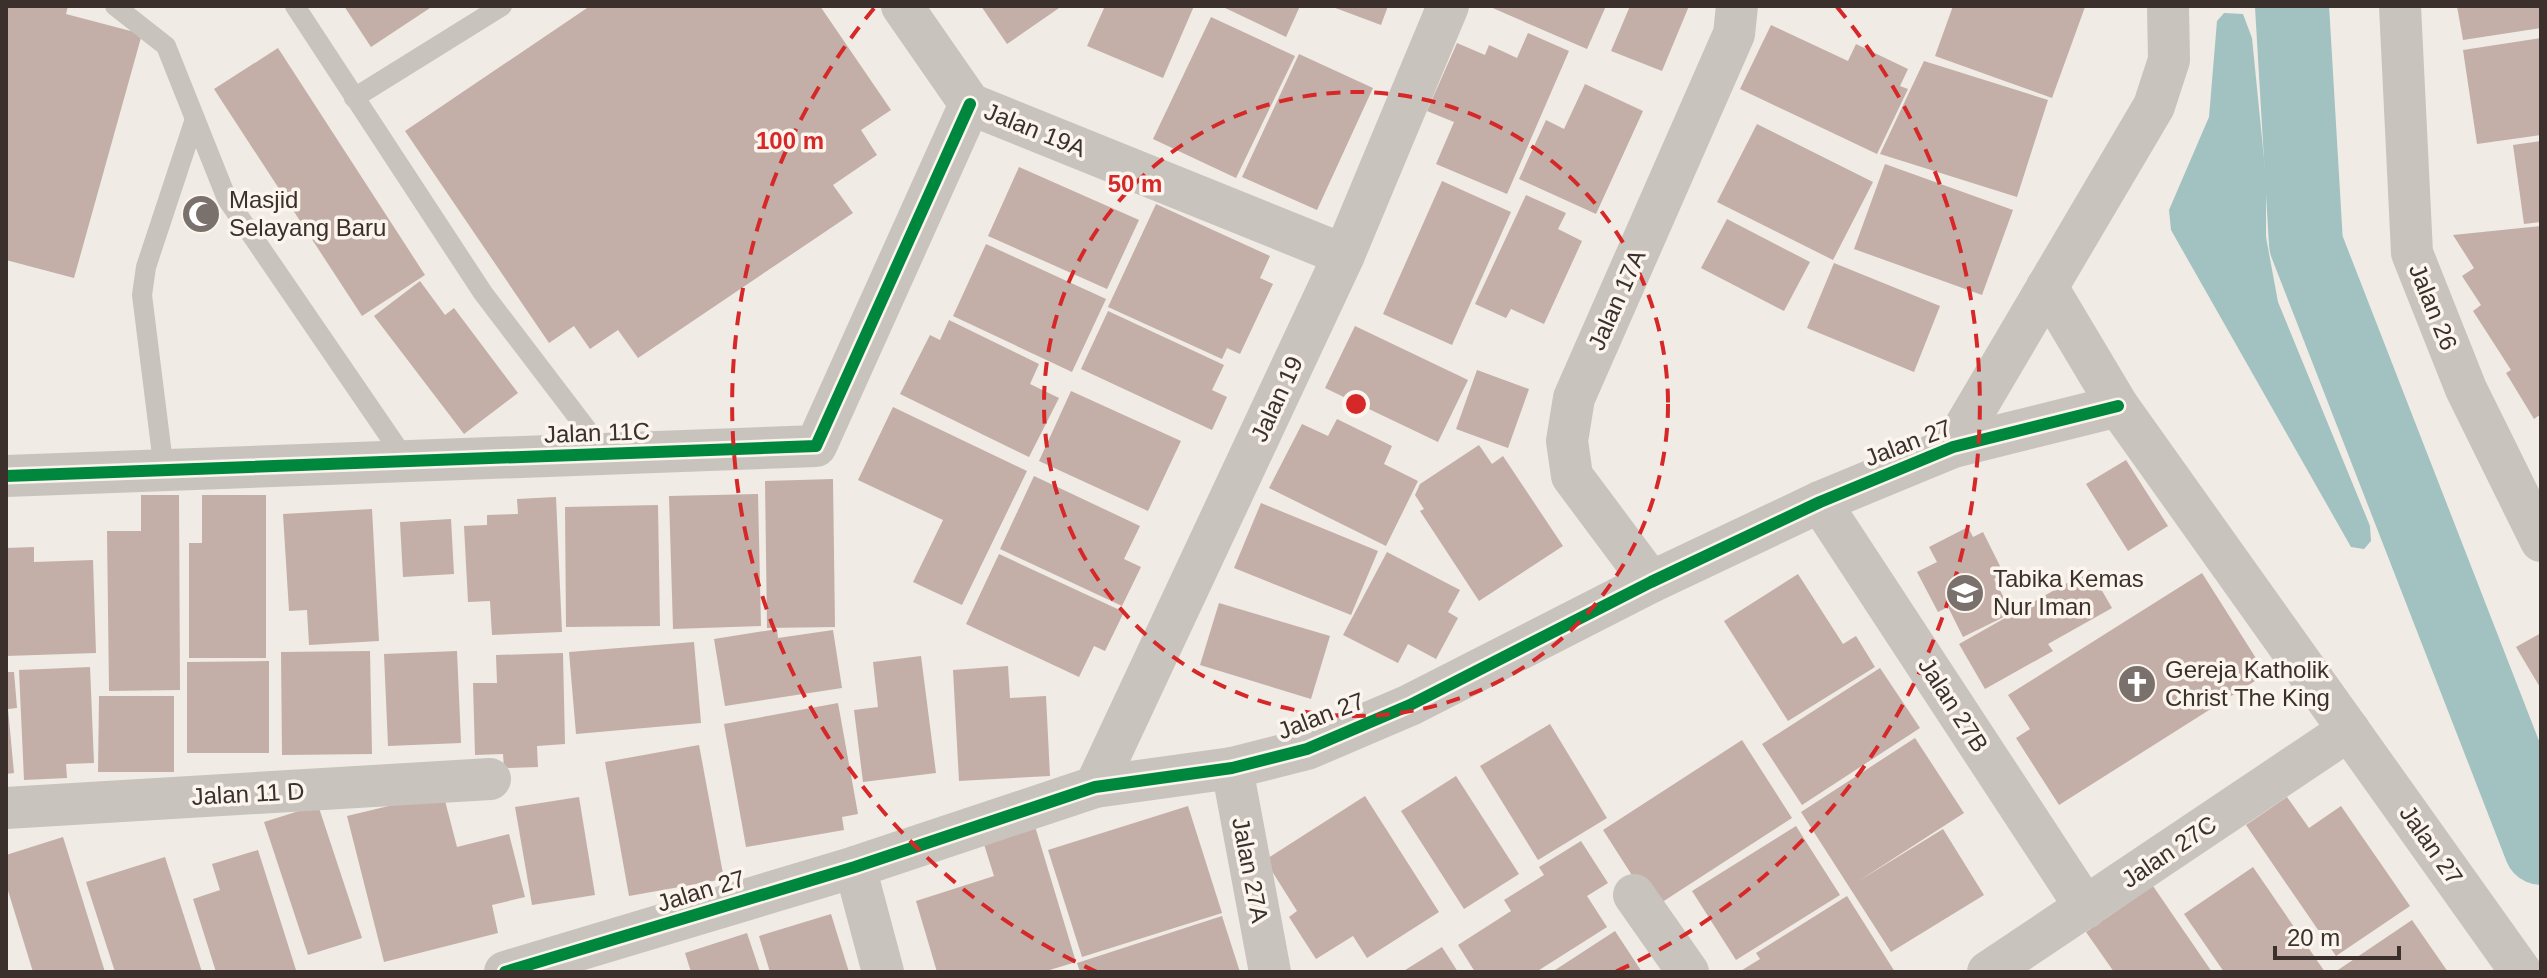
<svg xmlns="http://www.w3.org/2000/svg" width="2547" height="978" font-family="Helvetica,sans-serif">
  <rect width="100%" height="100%" fill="#f0ebe5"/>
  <polygon fill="#a1c2c1" points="2224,13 2243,14 2252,38 2266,179 2266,237 2278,302 2370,526 2371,541 2364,549 2351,547 2171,230 2169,210 2209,117 2217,21"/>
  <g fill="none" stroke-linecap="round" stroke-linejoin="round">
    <polyline stroke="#a1c2c1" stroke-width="74" points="2292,6 2306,244 2541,848"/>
  </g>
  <g fill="#c3afa7">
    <polygon points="6,6 68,6 66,14 142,34 74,278 6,260"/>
    <polygon points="344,6 433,6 371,47"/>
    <polygon points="590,6 820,6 891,110 861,130 877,155 833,185 853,213 638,358 618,330 590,349 574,326 549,343 405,131"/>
    <polygon points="981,6 1062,6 1007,44"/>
    <polygon points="1105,6 1194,6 1163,78 1087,46"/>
    <polygon points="1221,6 1300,6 1286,37"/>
    <polygon points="1330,6 1388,6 1381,25"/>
    <polygon points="1488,6 1606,6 1587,49"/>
    <polygon points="1630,6 1689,6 1662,71 1611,51"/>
    <polygon points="1953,6 2085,7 2052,98 1935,56"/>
    <polygon points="2457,6 2541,6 2541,28 2463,40"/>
    <polygon points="1211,17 1295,56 1236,178 1153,139"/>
    <polygon points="1771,25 1848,61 1856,44 1908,69 1900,86 1908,89 1877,154 1740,89"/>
    <polygon points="1528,33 1569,51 1507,194 1436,164 1454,122 1427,111 1457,43 1485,55 1489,45 1517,58"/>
    <polygon points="2541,38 2541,135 2477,144 2463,50"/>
    <polygon points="278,48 425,275 362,316 214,89"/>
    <polygon points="1299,54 1373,88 1317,210 1242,177"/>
    <polygon points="1924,61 2048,100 2017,197 1880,154"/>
    <polygon points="1585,84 1643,111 1596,214 1519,179 1546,120 1564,129"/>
    <polygon points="1757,124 1873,182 1833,260 1717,202"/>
    <polygon points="2541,141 2541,222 2524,224 2513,145"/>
    <polygon points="1885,164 2013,210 1982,295 1854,249"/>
    <polygon points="1019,167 1139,220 1107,289 988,236"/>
    <polygon points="1442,181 1511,212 1452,345 1383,314"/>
    <polygon points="1526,195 1566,213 1558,229 1582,241 1544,324 1511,309 1506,318 1475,304"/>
    <polygon points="1156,204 1270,256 1260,278 1273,284 1240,354 1227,348 1222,359 1108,307"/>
    <polygon points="1727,219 1810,262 1784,311 1701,268"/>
    <polygon points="2541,226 2541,414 2534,419 2506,373 2511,370 2473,311 2481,305 2462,276 2474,268 2453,235"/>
    <polygon points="986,244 1106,299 1072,372 953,316"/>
    <polygon points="1834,263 1940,306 1914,372 1807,328"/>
    <polygon points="420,281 445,315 454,308 518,393 464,434 374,316"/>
    <polygon points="1108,311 1224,365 1212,390 1227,397 1212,430 1081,369"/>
    <polygon points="949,320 1039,364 1030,384 1059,398 1029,457 900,394 930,335 940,340"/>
    <polygon points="1355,326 1468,380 1438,442 1325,388"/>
    <polygon points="1477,370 1529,389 1508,448 1456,429"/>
    <polygon points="1071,391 1181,441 1148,511 1039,461"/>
    <polygon points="893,407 1027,471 962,605 913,582 943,520 858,480"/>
    <polygon points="1337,419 1392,446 1384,464 1418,481 1386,546 1269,488 1302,424 1328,436"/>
    <polygon points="1479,445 1492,464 1503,456 1563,546 1479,601 1420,511 1424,509 1415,495 1420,484"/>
    <polygon points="2126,460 2168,526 2128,551 2086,484"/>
    <polygon points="1034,476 1140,526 1124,559 1141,567 1122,606 1000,549"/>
    <polygon points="833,479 835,627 767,628 765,481"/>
    <polygon points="758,494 761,626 673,629 669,496"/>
    <polygon points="141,495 179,495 180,690 109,691 107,531 141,531"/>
    <polygon points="202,495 266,495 266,658 189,658 189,543 202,543"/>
    <polygon points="556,497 562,632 492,635 490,601 468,602 464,526 487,525 487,515 518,514 517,499"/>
    <polygon points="1261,503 1378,551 1351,615 1234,568"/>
    <polygon points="658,505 660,626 566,627 565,507"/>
    <polygon points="372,509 379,641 309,645 307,610 289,611 283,514"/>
    <polygon points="451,519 454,574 403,577 400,522"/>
    <polygon points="1968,527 1973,537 1983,532 2004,574 1994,579 2012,613 1963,637 1948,607 1938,612 1917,572 1937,562 1929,547"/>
    <polygon points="34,547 34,562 93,560 96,653 6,656 6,548"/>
    <polygon points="1387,552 1460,590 1448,612 1458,618 1436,659 1408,644 1398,663 1343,635"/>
    <polygon points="999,554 1124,612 1105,651 1094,646 1079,677 966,624"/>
    <polygon points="2090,570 2112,608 2048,644 2053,651 1985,689 1959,644"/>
    <polygon points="2202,573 2266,674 2059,805 2016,738 2030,729 2008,695"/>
    <polygon points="1798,574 1843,644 1856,636 1875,667 1788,721 1724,621"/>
    <polygon points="1219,603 1330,636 1311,699 1200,665"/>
    <polygon points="777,629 778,638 833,630 842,688 725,706 714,639"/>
    <polygon points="2541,633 2541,689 2516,647"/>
    <polygon points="694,642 701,723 576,734 569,652"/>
    <polygon points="370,651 372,754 282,755 281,652"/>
    <polygon points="457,651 461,743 388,746 384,654"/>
    <polygon points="563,653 565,744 537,746 538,767 504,768 503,754 475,755 473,683 497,683 496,655"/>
    <polygon points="921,656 936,773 863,782 854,710 878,707 873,662"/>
    <polygon points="269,661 269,753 187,753 187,662"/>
    <polygon points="1008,666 1010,698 1046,696 1050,776 959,781 953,670"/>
    <polygon points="90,667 94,763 66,764 67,778 24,780 19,670"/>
    <polygon points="1880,668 1920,728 1802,805 1762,744"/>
    <polygon points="6,672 14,672 17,708 8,709 14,773 6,774"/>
    <polygon points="99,696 174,696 174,772 98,772"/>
    <polygon points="838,703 858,814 842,817 844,830 746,847 724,724"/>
    <polygon points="1550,724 1607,818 1538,860 1480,766"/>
    <polygon points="1915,738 1964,813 1857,882 1943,829 1984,895 1891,952 1801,812"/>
    <polygon points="1742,740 1792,818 1653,908 1603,830"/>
    <polygon points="699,745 724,879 629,896 605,762"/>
    <polygon points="1456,776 1519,874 1464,909 1401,811"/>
    <polygon points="443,793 457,847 509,834 525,897 492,905 498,933 384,962 347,816"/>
    <polygon points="1365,796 1439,912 1367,958 1353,936 1316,959 1289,917 1297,911 1265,860"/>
    <polygon points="579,797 595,895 532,905 515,807"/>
    <polygon points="2287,797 2309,828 2341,806 2410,906 2336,956 2246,825"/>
    <polygon points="318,805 362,938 308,955 264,822"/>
    <polygon points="1188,806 1222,913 1082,957 1048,850"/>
    <polygon points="1034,823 1076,962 1043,972 937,972 916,901 994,876 982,838"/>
    <polygon points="1796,826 1840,895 1736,960 1692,891"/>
    <polygon points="63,837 105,972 33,972 6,884 6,855"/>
    <polygon points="1581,841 1608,883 1587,896 1607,927 1536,972 1475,972 1458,945 1511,911 1504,900 1544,875 1539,867"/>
    <polygon points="258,850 296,970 216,972 193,899 220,890 212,864"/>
    <polygon points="165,857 202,972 115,972 86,882"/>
    <polygon points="2253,867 2325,972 2224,972 2184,914"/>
    <polygon points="2153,886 2212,972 2114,972 2086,932"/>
    <polygon points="1847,896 1895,972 1739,972 1760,959 1756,953"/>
    <polygon points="831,914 849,972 770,972 759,936"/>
    <polygon points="1222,916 1240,972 1080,972 1077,963"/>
    <polygon points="2412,920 2448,972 2335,972"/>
    <polygon points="1615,931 1642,972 1552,972"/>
    <polygon points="747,933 760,972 691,972 685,953"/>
    <polygon points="1442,947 1458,972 1402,972"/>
  </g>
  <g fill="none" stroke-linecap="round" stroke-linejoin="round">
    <g stroke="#c9c3be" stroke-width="20">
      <polyline points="115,6 166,46 227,199 407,462"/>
      <polyline points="295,6 483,293 605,453"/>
      <polyline points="354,98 502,6"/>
      <polyline points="164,471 142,295 146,267 195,119"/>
    </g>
    <g stroke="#c9c3be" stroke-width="42">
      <polyline points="902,6 970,104 1344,255"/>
      <polyline points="2400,6 2412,253 2466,389 2541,541"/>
      <polyline points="2047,287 2118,406 2521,972"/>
      <polyline points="1953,447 2154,106 2169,60 2168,6"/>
      <polyline points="6,476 816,446 970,104"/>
      <polyline points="1820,502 2086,908"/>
      <polyline points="1651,582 1572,476 1567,441 1574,398 1734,34 1737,6"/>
      <polyline points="1232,768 1270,972"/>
      <polyline points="1095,787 1344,255 1448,6"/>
      <polyline points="6,808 490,779"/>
      <polyline points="855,867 883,972"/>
      <polyline points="1634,895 1688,972"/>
      <polyline points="505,972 855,867 1095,787 1232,768 1307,749 1410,705 1651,582 1820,502 1953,447 2118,406"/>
      <polyline points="1988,972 2349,730"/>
    </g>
    <defs>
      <g id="cycleway">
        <polyline points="6,476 816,446 970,104"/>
        <polyline points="505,972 855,867 1095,787 1232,768 1307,749 1410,705 1651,582 1820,502 1953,447 2118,406"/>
      </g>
    </defs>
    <use href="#cycleway" stroke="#fbf5ee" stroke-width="17"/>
    <use href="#cycleway" stroke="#00873e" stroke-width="12"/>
  </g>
  <g fill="none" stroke="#d62828" stroke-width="4" stroke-dasharray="14 10">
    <circle cx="1356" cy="404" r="312"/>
    <path d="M1097 972A624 624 0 0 1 875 7M1837 7A624 624 0 0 1 1615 972"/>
  </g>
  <defs>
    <symbol id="mosque-disc" viewBox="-11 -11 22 22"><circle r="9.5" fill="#7a716c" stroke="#fbf5ee"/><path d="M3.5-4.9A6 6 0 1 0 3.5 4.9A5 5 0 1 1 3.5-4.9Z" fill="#fff"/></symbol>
    <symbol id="school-disc" viewBox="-11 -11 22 22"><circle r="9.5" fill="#7a716c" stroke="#fbf5ee"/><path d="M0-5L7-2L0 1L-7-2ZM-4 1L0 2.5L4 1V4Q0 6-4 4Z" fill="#fff"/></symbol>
    <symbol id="church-disc" viewBox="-11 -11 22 22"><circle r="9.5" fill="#7a716c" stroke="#fbf5ee"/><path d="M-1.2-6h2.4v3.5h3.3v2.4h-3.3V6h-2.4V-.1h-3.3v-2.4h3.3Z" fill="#fff"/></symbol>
  </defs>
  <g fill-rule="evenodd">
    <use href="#mosque-disc" x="179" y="192" width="44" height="44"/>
    <use href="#school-disc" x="1943" y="571" width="44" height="44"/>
    <use href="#church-disc" x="2115" y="662" width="44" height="44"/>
  </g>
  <g text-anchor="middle" stroke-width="7" stroke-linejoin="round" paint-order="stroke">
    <g font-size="24" fill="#3b302b" stroke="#fbf5ee">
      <text transform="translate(1035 130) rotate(22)" y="8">Jalan 19A</text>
      <text transform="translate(1617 300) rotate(-66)" y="8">Jalan 17A</text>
      <text transform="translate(2433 307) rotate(68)" y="8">Jalan 26</text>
      <text transform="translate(1277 399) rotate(-65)" y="8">Jalan 19</text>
      <text transform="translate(597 433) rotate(-2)" y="8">Jalan 11C</text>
      <text transform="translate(1908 443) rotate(-21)" y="8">Jalan 27</text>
      <text transform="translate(1953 705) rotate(57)" y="8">Jalan 27B</text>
      <text transform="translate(1321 716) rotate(-21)" y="8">Jalan 27</text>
      <text transform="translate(248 794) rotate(-3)" y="8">Jalan 11 D</text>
      <text transform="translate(2431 845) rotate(55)" y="8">Jalan 27</text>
      <text transform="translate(2169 852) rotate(-34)" y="8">Jalan 27C</text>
      <text transform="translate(1250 870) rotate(79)" y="8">Jalan 27A</text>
      <text transform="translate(701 891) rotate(-17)" y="8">Jalan 27</text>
    </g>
    <g font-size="24" fill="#3b302b" stroke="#fbf5ee" text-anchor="start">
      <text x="229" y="208">Masjid<tspan x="229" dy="28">Selayang Baru</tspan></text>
      <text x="1993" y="587">Tabika Kemas<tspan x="1993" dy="28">Nur Iman</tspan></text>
      <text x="2165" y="678">Gereja Katholik<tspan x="2165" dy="28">Christ The King</tspan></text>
    </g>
  </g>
  <circle cx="1356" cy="404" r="12" fill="#d62828" stroke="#fbf5ee" stroke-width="4"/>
  <g font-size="24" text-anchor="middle" font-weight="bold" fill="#d62828" stroke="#fbf5ee" stroke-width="7" stroke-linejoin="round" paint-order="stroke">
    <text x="790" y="149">100 m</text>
    <text x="1135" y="192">50 m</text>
  </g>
  <rect width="2547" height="978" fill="none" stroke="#3b302b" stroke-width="16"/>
  <path d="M2275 946v12h124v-12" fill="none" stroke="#3b302b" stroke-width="4"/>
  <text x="2287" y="946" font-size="24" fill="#3b302b" stroke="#fbf5ee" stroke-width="6" paint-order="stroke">20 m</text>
</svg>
